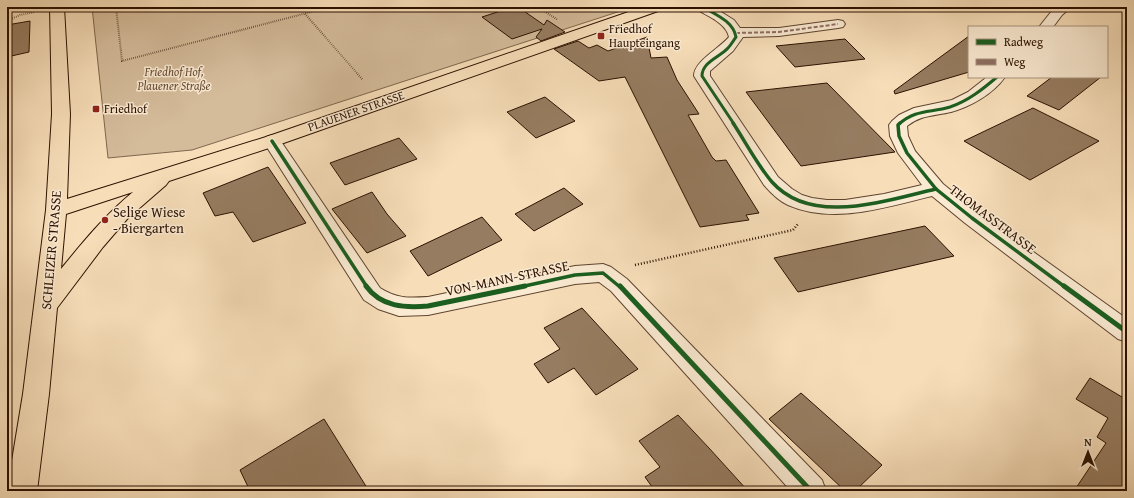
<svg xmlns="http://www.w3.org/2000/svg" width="1134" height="498" font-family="'Gentium Book Plus',serif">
  <rect width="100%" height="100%" fill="#f7deb9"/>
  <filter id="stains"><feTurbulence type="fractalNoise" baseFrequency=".005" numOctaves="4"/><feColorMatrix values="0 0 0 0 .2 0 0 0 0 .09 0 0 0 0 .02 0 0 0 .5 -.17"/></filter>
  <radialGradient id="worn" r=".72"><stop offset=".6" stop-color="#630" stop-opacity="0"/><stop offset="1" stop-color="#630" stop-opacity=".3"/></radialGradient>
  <polygon fill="#d4bb9a" stroke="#80664d" points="92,7 633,7 192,150 108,158"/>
  <g fill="#967c60" stroke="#2c1100">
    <polygon points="513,7 518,7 544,25 547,20 565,32 541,41 536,37 542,29 512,39 482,17"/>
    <polygon points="30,21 29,52 7,57 7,25"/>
    <polygon points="969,36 969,72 895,94 894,91"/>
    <polygon points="647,37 651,58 667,57 677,80 699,114 688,115 712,157 716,161 726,160 759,213 746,215 749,220 700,227 625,77 599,81 554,49 578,41 589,48 597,45 608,51"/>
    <polygon points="845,39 865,59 795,67 776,46"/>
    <polygon points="1052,77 1101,77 1059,110 1027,96"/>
    <polygon points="827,83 895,152 801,166 746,92"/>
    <polygon points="545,97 575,121 536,138 507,112"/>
    <polygon points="1033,108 1099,141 1030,180 964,141"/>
    <polygon points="399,138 417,159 345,185 330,163"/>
    <polygon points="268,167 306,223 253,242 233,212 215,216 203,193"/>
    <polygon points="564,188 583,204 534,231 515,214"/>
    <polygon points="372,192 387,214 406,236 367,253 332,209"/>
    <polygon points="482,217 502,240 428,276 410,251"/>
    <polygon points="925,226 954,256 798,292 774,258"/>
    <polygon points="582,308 638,369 596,395 574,368 548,383 534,364 560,349 544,328"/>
    <polygon points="1090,378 1122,397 1127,388 1127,491 1074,491 1106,443 1097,437 1108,418 1076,399"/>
    <polygon points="801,393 882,465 855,491 845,491 769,419"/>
    <polygon points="678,415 709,448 748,491 655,491 645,477 660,467 639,441"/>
    <polygon points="324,419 369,491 250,491 240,470"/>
  </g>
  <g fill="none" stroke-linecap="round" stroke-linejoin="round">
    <defs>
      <g id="minor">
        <path d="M696,7H713L734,20L740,28H779L838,20L843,21L845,24L843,27L838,28L779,36L743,37L733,51L710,71V76L778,177L792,189L802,195L812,198L827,200H845L884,194L922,185L898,153L890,136L889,125L892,121L899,115L914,108L952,100L968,92L987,77H1005C993,94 970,107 951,112C934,116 920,115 907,126L908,136L915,151L943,184L979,213L1127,319V342L1118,339L965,223L932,196C886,207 834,225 788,205C779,201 771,193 764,185L694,76C694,61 719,49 729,37C726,23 709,17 698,10Z"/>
        <polygon points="1055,7 1071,7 1062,15 1053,27 1039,27"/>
        <path d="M272,135L278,137L380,288C398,299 408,298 428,297L575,266L603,264L611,267L627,279L822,480L826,491H791L611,291L599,282L575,284L428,315L399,316L378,309L364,300L263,141L266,137Z"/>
      </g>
      <path id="major" d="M50,7H64L70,114L67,199L266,137L643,7H663L661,10L278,145L169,181L166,185L128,218L103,247L57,308L49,394L37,491H7L23,394L46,210L52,114ZM133,192C105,215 83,242 61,269L66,214Z"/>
    </defs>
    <use href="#minor" stroke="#5f442e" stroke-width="2"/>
    <use href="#major" stroke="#2c1100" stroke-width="2"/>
    <g stroke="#2c1100" stroke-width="2" stroke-dasharray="0.5 1.5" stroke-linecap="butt">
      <polyline points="116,7 122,61 330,7"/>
      <polyline points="538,7 558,20"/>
      <polyline points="544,10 555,7"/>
      <polyline points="305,14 363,80"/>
      <polyline points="7,21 20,15 35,12"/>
    </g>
    <polyline stroke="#2c1100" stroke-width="2.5" stroke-dasharray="1 2" stroke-linecap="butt" points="635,265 793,230 798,224"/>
    <use href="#minor" fill="#faead2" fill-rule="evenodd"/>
    <use href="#major" fill="#f7deb9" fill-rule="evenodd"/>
    <polyline stroke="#8d6e63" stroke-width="2" stroke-dasharray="4 2" stroke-linecap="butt" points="736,33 779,32 838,24"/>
    <defs>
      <g id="cycleway-far2">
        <path d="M703,7C716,15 733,21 736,37C733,41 731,45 728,48C720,57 702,62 702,76L734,124"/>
        <path d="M899,124C916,109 930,113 950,107C968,101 983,89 997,77"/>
      </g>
      <g id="cycleway-far1">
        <path d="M733,123C745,141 758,166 772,182C812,227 886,200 936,189"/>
        <polyline points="900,123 898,125 899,136 907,153 936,189 972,218 1065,287"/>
        <polyline points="272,141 367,287"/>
        <polyline points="520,287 575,275 603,273 620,287"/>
      </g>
      <g id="cycleway">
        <path d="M366,286C381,307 405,308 428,306L525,286"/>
        <polyline points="620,286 811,491"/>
        <polyline points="1064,286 1127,332"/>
      </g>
    </defs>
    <use href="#cycleway-far2" stroke="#faead2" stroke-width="5"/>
    <use href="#cycleway-far1" stroke="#faead2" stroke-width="6"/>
    <use href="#cycleway" stroke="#faead2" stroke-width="8"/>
    <use href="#cycleway-far2" stroke="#1b5e20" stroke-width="3"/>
    <use href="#cycleway-far1" stroke="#1b5e20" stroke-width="3.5"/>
    <use href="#cycleway" stroke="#1b5e20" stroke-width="5"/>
  </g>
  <g fill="#8f2418" stroke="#faead2" stroke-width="1.5">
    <rect x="597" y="32" width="8" height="8" rx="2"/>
    <rect x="92" y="105" width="8" height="8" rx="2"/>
    <circle cx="105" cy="220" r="4"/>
  </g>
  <g text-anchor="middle" stroke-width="3" stroke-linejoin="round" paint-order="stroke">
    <g font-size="12" fill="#2c1100" stroke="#faead2" text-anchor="start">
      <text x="609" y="33">Friedhof<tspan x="609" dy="14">Haupteingang</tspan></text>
      <text x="104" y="113">Friedhof</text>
    </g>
    <g font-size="12" font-style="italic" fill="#674c36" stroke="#faead2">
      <text x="174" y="76">Friedhof Hof,<tspan x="174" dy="14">Plauener Straße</tspan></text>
    </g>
    <g font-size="12" fill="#2c1100" stroke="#faead2">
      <text transform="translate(356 111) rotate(-19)" y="4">PLAUENER STRASSE</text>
    </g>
    <g font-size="14" fill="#2c1100" stroke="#faead2" text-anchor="start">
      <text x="113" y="217">Selige Wiese<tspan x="113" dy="16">- Biergarten</tspan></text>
    </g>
    <g font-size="14" fill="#2c1100" stroke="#faead2">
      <text transform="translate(993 219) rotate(37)" y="5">THOMASSTRASSE</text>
      <text transform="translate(51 250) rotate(-85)" y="5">SCHLEIZER STRASSE</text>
      <text transform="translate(507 278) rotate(-12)" y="5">VON-MANN-STRASSE</text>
    </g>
  </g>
  <rect width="1134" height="498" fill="none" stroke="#f7deb9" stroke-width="24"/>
  <rect x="8" y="8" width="1118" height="482" fill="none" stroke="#2c1100" stroke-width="2"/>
  <rect x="12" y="12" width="1110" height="474" fill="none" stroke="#2c1100"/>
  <rect x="968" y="26" width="140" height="52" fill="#faead2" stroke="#a8937e"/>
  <rect x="976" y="39" width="20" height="6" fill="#1b5e20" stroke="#a8937e"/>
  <text x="1004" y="46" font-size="12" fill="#2c1100">Radweg</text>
  <rect x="976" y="59" width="20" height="6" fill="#8d6e63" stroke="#a8937e"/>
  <text x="1004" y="66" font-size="12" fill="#2c1100">Weg</text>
  <g transform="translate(1088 452)" stroke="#faead2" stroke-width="3" paint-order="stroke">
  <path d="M0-3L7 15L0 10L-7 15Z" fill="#2c1100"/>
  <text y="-6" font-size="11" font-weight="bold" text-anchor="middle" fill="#2c1100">N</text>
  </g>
  <rect width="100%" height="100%" filter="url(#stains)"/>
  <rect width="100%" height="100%" fill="url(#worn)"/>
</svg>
